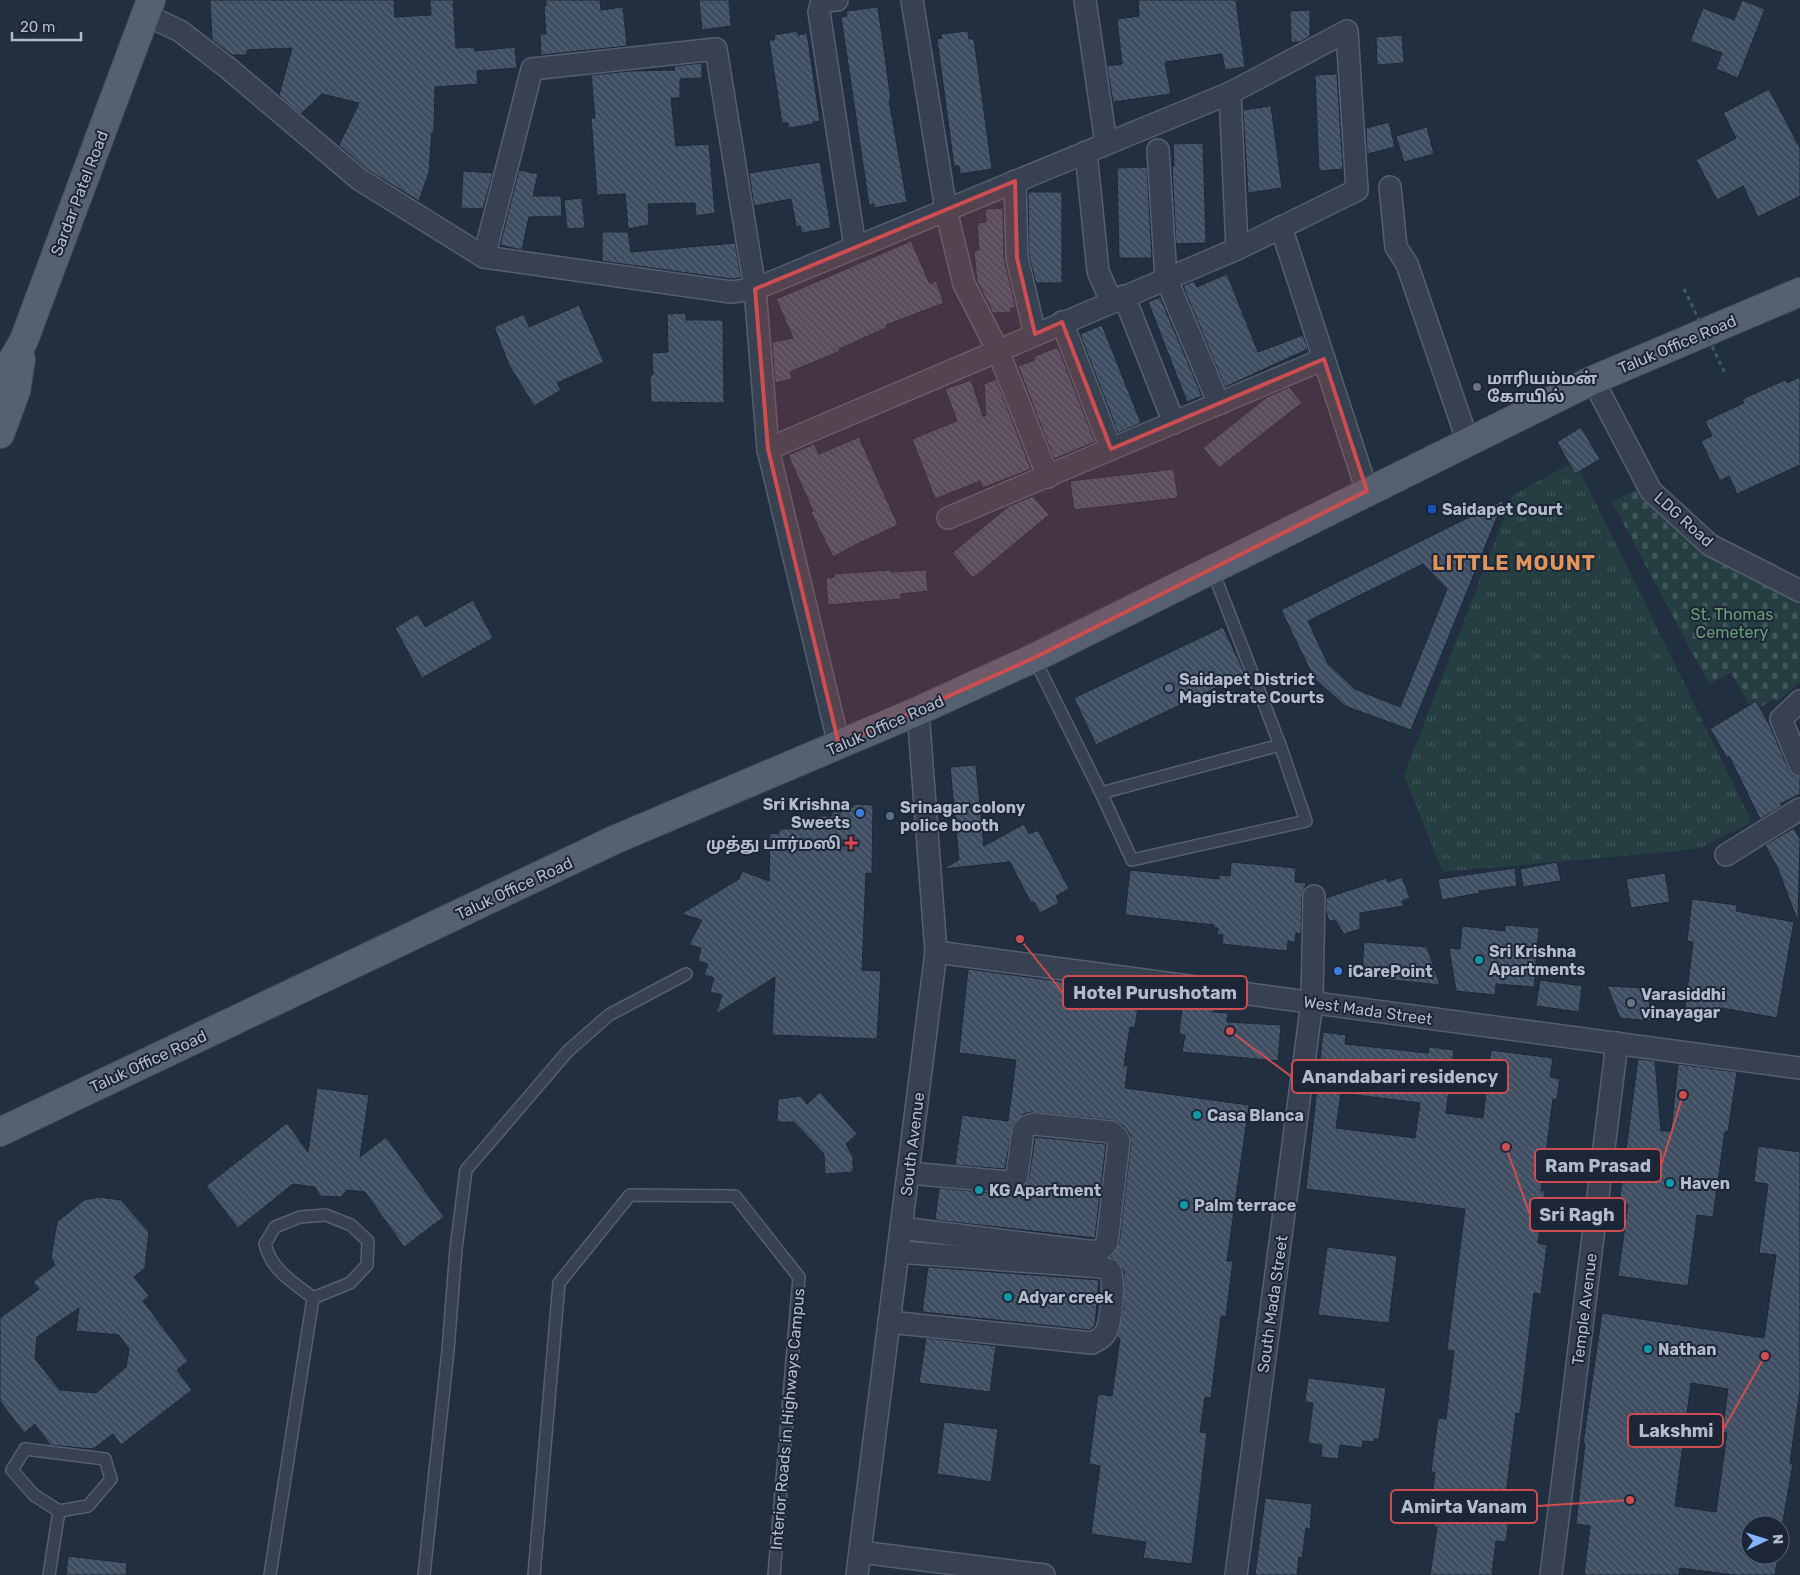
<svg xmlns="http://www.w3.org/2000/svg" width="1800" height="1575" font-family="Rubik,'Noto Sans Tamil',sans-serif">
  <defs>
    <pattern id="grass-tufts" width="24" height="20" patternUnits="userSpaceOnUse" patternTransform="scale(1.25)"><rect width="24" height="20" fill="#243e42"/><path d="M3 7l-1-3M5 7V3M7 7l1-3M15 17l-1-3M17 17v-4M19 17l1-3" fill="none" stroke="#41585c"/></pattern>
    <pattern id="cemetery-stones" width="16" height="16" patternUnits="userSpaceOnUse" patternTransform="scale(1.25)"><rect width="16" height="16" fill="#243e42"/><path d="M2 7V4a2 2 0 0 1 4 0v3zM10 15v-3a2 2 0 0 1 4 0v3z" fill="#41585c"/></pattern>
    <pattern id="building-back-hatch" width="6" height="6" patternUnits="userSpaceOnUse" patternTransform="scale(1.25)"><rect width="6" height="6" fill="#3e4d61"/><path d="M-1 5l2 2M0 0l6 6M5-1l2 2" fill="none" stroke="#586576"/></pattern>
  </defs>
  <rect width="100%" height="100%" fill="#222f41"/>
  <polygon fill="url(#grass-tufts)" points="1575,461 1752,822 1699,849 1443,872 1404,775 1513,495"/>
  <polygon fill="url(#cemetery-stones)" points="1639,488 1800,600 1800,682 1777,702 1773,698 1754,713 1731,673 1709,684 1612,502"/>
  <g fill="url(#building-back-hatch)" stroke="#1e2838" fill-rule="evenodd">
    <polygon points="210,0 394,0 395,17 431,15 430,0 453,0 456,48 475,47 475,51 515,47 517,68 477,71 478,84 435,87 434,132 432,132 429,172 419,201 366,169 339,145 359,103 322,94 301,114 279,95 292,48 247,50 247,55 232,55 212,40"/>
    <polygon points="546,0 600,0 601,10 623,7 627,46 541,55 540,34 546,34 544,6 546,6"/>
    <polygon points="699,0 729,0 731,26 702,30"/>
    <polygon points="1138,0 1236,0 1245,67 1225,70 1222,54 1165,62 1171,94 1113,102 1107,66 1122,64 1117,19 1139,16"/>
    <polygon points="1742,0 1765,9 1738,78 1716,69 1722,53 1690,41 1703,8 1734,20"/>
    <polygon points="878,7 891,100 889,100 907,202 874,208 874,204 869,205 841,17 847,16 846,11"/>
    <polygon points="1310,10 1310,36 1300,42 1291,42 1290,11"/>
    <polygon points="797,31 798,35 807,33 820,121 813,122 813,124 789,128 788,123 782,123 769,40 775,40 774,35"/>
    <polygon points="968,31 969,39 974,39 992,169 960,174 959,166 954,166 937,39 942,38 941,34"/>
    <polygon points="1402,35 1404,63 1377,65 1376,37"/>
    <polygon points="702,63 702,78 680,79 680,98 671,98 676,146 709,144 715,213 696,216 695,203 648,204 649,225 628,229 625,194 597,195 591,118 595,118 591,75 629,71 675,70 674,66"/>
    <polygon points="1337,74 1343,169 1319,171 1315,75"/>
    <polygon points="1769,89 1800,148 1800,196 1758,217 1743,186 1717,200 1696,160 1736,138 1723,113"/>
    <polygon points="1271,106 1282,188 1248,193 1243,110"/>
    <polygon points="1389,122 1395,147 1367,154 1366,128"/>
    <polygon points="1427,127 1434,154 1404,162 1396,136"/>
    <polygon points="1203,143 1206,243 1176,244 1172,166 1174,166 1173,144"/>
    <polygon points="820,162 831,228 802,233 800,226 796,227 791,199 754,206 749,173"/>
    <polygon points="1147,167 1152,258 1119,258 1117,168"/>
    <polygon points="519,170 538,174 533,196 561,196 562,216 529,217 522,250 500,245"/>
    <polygon points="463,171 493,173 483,209 461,208"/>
    <polygon points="1028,192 1062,192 1062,283 1036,283 1029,256"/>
    <polygon points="582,198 585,228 567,229 564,200"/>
    <polygon points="1003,208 1004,258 1016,308 1011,308 1011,312 993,313 977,281 974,251 979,250 977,223 986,222 985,209"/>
    <polygon points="602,232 628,232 631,252 735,243 741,278 731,279 602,261"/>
    <polygon points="911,241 930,284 936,281 944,303 886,325 888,327 839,349 840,351 790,372 792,379 775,383 772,342 793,338 776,299"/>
    <polygon points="1227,274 1258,352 1303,335 1308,349 1225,387 1183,286 1194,281 1197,287"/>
    <polygon points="1160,297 1202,396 1187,402 1148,302"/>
    <polygon points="579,305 604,362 557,383 561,390 534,406 509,365 494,327 524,314 529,327"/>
    <polygon points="686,313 686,320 723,320 724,403 651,402 650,375 653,375 652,353 668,352 667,314"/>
    <polygon points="1102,325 1141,423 1118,433 1080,334"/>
    <polygon points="1058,347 1095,442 1054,459 1018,366 1035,360 1033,357"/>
    <polygon points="1800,377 1800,465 1737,494 1729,476 1720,481 1701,441 1712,436 1705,421 1744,403 1742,399 1785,380 1787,383"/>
    <polygon points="996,379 1031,469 983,488 980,481 935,499 912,439 957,421 945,389 971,380 983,416 986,416 984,384"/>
    <polygon points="1289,387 1302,403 1219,468 1203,448 1267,397"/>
    <polygon points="1581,427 1600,459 1575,474 1557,442"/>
    <polygon points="859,437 898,525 857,544 833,557 811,512 813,511 788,455 814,444 819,454"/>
    <polygon points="1174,469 1178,498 1074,510 1070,481"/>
    <polygon points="1033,496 1049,515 973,578 952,553 1009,506"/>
    <path d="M1504,500L1411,730L1345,706L1314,678L1281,610ZM1423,564L1447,589L1400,707L1355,689L1328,664L1308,621Z"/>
    <polygon points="890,570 891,572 926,570 928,591 901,594 901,599 828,605 826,578 834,577 834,574"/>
    <polygon points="473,600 493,638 422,678 395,628 418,614 425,627"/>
    <polygon points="1223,627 1245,674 1096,745 1074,698"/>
    <polygon points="1756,701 1769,724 1789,770 1793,775 1800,777 1800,794 1780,804 1782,806 1760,819 1729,756 1727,758 1710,729"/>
    <polygon points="976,765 984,846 1024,824 1029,834 1038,830 1069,889 1056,896 1059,903 1040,913 1034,902 1031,903 1010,862 942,869 959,860 950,767"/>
    <polygon points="853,804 873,805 872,874 866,873 862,970 881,971 877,1039 772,1035 775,977 716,1014 722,995 710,992 714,978 704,975 708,964 698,961 701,948 689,945 702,920 681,914 739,879 742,871 769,881 770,833 779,834 779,829 795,829 795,824 806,825 807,820 818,820 818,816 832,816 832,812 842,812 842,807 853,807"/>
    <polygon points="1794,828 1800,839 1798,922 1778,869 1765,845"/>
    <polygon points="1231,862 1296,868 1295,882 1306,883 1302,896 1301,934 1296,933 1295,942 1288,941 1287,951 1222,944 1223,935 1217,934 1218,928 1214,928 1214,925 1125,915 1130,870 1219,879 1219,875 1230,876"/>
    <polygon points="1557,862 1561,881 1523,887 1520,869"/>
    <polygon points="1515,868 1517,886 1479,891 1480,893 1442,900 1438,879"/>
    <polygon points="1665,873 1670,902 1631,908 1626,879"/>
    <polygon points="1402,877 1410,898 1402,901 1404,906 1360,913 1360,929 1344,934 1335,920 1329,921 1326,912 1326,898 1386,878 1388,882"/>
    <polygon points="1692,899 1737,905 1736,911 1794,922 1777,1018 1722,1008 1721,1012 1685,1008 1693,942 1687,941"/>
    <polygon points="1505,925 1539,928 1534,987 1496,984 1495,995 1456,991 1449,948 1460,949 1462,926 1505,931"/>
    <polygon points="1364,942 1427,947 1440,985 1364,977 1365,972 1362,972"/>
    <polygon points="968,969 1140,992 1135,1028 1130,1027 1124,1066 1128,1066 1125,1088 1249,1105 1227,1261 1233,1261 1226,1316 1221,1316 1211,1398 1205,1397 1200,1432 1207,1433 1192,1564 1143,1558 1146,1542 1091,1534 1100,1466 1089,1464 1098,1394 1112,1396 1120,1338 1117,1338 1123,1310 1124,1272 1119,1262 1111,1257 1119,1244 1131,1142 1130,1135 1124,1126 1112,1120 1031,1112 1023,1114 1013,1124 1005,1169 955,1165 962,1115 1008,1121 1016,1060 959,1053"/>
    <polygon points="1540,980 1582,986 1579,1012 1536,1006"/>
    <polygon points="1607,986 1648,988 1651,1021 1620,1018"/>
    <polygon points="1183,998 1215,1003 1213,1012 1228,1013 1227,1022 1281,1025 1278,1061 1182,1052 1185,1035 1179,1034"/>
    <path d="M1323,1032L1346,1035L1345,1044L1428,1053L1429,1047L1454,1050L1446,1113L1483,1118L1491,1050L1553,1058L1550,1077L1560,1079L1557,1099H1553L1541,1191H1545L1538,1243L1547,1245L1541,1294L1534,1293L1520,1414L1516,1413L1506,1495L1512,1496L1506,1542L1496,1541L1492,1575H1430L1437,1527H1434L1435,1519H1430L1435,1472H1431L1438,1418L1446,1419L1454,1351L1447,1350L1465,1209L1306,1189ZM1341,1093L1420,1103L1415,1138L1336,1128Z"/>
    <polygon points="1638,1059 1655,1061 1661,1131 1671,1131 1678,1064 1737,1072 1728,1132 1725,1131 1713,1217 1697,1215 1688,1286 1618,1276 1628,1205 1619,1204"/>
    <polygon points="317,1088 369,1095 360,1157 386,1137 444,1217 404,1247 365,1192 347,1190 341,1197 320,1196 315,1187 293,1184 238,1228 206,1186 287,1123 308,1152"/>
    <polygon points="820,1092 857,1134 846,1144 853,1157 853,1172 825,1174 824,1154 794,1122 777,1122 778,1099 801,1096 807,1104"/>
    <polygon points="1035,1137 1106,1144 1095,1238 935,1220 939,1188 1008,1194 1024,1186 1029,1178"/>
    <path d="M1758,1146L1800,1152V1390L1790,1463L1793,1464L1780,1538V1525H1750V1555H1778L1775,1575H1734L1680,1568L1679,1575H1584L1590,1526L1576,1524L1585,1443H1583L1602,1313L1764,1338L1776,1255L1759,1253L1768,1184L1754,1182ZM1691,1383L1728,1389L1722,1433H1727L1716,1512L1675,1506Z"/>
    <path d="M100,1197L121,1200L149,1232L145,1268L134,1277L149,1296L143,1301L188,1361L177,1370L192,1390L121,1445L113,1434L93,1449L50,1445L35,1424L24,1433L0,1401V1318L39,1289L33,1282L55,1265L51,1257L57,1222L84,1200ZM79,1308L76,1331L119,1335L129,1349L126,1367L96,1393L60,1390L35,1359L37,1337Z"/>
    <polygon points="1327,1247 1397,1256 1389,1323 1318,1315"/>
    <polygon points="928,1267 1099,1280 1095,1325 1090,1330 922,1312"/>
    <polygon points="926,1338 996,1346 990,1392 919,1383"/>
    <polygon points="1308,1378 1386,1388 1379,1439 1374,1439 1374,1442 1363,1441 1362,1448 1340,1445 1338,1459 1321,1457 1322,1445 1308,1443 1313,1403 1305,1402"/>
    <polygon points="944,1422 998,1429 991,1482 937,1474"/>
    <polygon points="1265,1498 1312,1504 1310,1529 1306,1528 1302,1558 1299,1557 1297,1575 1255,1575"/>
    <polygon points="68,1556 127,1563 126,1575 66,1575"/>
  </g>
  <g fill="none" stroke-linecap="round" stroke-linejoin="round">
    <defs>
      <g id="service">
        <polyline points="1034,658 1101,793 1280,745"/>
        <polyline points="1101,793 1132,860 1306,821 1280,745 1212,569"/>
        <path d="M326,1215L351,1225L368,1241L367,1265L350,1283L313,1298C292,1281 272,1271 265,1244L275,1227L300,1217Z"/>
        <polygon points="25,1449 105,1459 111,1479 88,1506 59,1511 34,1495 12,1470"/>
        <polyline points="49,1575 59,1511"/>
        <polyline points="270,1575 313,1298"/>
        <polyline points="424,1575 448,1350 456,1249 466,1170 568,1051 609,1015 686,974"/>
        <polyline points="534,1575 559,1283 630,1195 735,1196 799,1277 774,1575"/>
      </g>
      <g id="minor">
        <polyline points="837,0 822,1 819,12 855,247"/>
        <polyline points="912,0 946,210 964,284 998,351 1048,477"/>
        <polyline points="1085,0 1106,143"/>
        <polyline points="146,15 180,31 228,68 359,179 484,257 731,292 755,289 1230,93 1347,31 1357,190 1237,249 768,449"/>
        <polyline points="1230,93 1237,249"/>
        <polyline points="1158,150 1166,278 1219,404"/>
        <polyline points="1086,152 1098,271 1111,301"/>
        <polyline points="1015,181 1017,258 1035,334"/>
        <polyline points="1390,187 1396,247 1407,264 1468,442"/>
        <polyline points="1281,227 1367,491"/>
        <polyline points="484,257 532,69 716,49 755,289 768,449 839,745"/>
        <polyline points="1124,296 1174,423"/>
        <polyline points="1062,322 1111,449"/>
        <polyline points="1593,380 1651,491 1710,545 1800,591"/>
        <polyline points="948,518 1324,359"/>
        <polyline points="1800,701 1781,719 1800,765"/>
        <polyline points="1726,855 1800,809"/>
        <polyline points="936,952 1800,1068"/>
        <polyline points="901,1228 1096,1252 1103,1248 1107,1243 1119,1141 1116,1136 1111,1132 1034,1124 1027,1126 1023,1131 1017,1176 1009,1182 908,1173"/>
        <path d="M889,1322L1092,1343C1098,1340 1104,1337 1107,1330C1111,1318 1115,1281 1110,1270L1101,1267L898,1252"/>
        <polyline points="860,1552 1044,1575"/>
        <polyline points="857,1575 936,952 918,711"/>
        <polyline points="1236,1575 1312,1002 1314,896"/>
        <polyline points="1551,1575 1617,1043"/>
      </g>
      <g id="primary">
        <polyline points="0,382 24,340 151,0"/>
        <polyline points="0,434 16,391 21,359"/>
        <polyline points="0,1132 614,840 918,711 1034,658 1593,380 1800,292"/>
      </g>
    </defs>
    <use href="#service" stroke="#555f6e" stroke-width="14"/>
    <use href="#minor" stroke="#555f6e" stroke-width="24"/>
    <use href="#primary" stroke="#404a5a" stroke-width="30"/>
    <use href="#service" stroke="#374151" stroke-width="11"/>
    <use href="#minor" stroke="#374151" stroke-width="21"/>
    <use href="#primary" stroke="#556071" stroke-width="28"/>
    <polyline stroke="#435b5f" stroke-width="3" stroke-dasharray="4 4" stroke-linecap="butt" points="1684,289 1725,373"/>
  </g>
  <path fill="#cd4d51" fill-opacity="0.2" stroke="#cd4d51" stroke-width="4" stroke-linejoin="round" d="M1015,181L1017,258L1035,334L1062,322L1111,449L1324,359L1367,491L1034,658L839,745L768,449L755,289Z"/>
  <g fill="#6b7280" stroke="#1c2636" stroke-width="2">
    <circle cx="1477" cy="387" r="5"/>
    <circle cx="1631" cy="1003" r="5"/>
  </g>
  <rect fill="#1a4fb4" stroke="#1c2636" stroke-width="2" x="1427" y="504" width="10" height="10" rx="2.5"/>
  <g fill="#5c6f8a" stroke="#1c2636" stroke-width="2">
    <circle cx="1169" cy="688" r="5"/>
    <circle cx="890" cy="816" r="5"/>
  </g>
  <g fill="#3f7fe0" stroke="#1c2636" stroke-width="2">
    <circle cx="860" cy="813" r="5"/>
    <circle cx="1338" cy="971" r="5"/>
  </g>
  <path fill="#e0444e" stroke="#1c2636" stroke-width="2" d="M848.5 835.5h5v5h5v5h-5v5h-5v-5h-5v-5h5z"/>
  <g fill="#0f9aa8" stroke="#1c2636" stroke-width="2">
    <circle cx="1479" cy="960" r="5"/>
    <circle cx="1197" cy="1115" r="5"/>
    <circle cx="1670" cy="1183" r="5"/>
    <circle cx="979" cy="1190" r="5"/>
    <circle cx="1184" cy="1205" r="5"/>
    <circle cx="1008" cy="1297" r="5"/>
    <circle cx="1648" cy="1349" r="5"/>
  </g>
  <g text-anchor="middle" stroke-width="4" stroke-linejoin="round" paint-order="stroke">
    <g font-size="16" fill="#b3bccb" stroke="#1c2636">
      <text transform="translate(79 193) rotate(-69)" y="6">Sardar Patel Road</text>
      <text transform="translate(1677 344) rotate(-23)" y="6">Taluk Office Road</text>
      <text transform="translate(1684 519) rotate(42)" y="6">LDG Road</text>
      <text transform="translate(885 725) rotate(-24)" y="6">Taluk Office Road</text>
      <text transform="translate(514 888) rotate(-25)" y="6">Taluk Office Road</text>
      <text transform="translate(1368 1010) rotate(8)" y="6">West Mada Street</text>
      <text transform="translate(148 1061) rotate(-25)" y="6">Taluk Office Road</text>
      <text transform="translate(912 1144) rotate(-83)" y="6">South Avenue</text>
      <text transform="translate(1272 1304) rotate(-82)" y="6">South Mada Street</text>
      <text transform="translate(1584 1309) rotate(-83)" y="6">Temple Avenue</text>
      <text transform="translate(787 1419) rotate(-85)" y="6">Interior Roads in Highways Campus</text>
    </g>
    <g font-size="16" font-weight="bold" fill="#b3bccb" stroke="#1c2636" text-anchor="start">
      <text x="1487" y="384">மாரியம்மன்<tspan x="1487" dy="18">கோயில்</tspan></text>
      <text x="1442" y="515">Saidapet Court</text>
      <text x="1179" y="685">Saidapet District<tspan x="1179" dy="18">Magistrate Courts</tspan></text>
      <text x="850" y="810" text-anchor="end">Sri Krishna<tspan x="850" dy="18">Sweets</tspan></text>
      <text x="900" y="813">Srinagar colony<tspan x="900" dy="18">police booth</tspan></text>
      <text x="841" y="849" text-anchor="end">முத்து பார்மஸி</text>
      <text x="1489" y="957">Sri Krishna<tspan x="1489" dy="18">Apartments</tspan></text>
      <text x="1348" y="977">iCarePoint</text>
      <text x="1641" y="1000">Varasiddhi<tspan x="1641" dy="18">vinayagar</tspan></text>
      <text x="1207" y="1121">Casa Blanca</text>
      <text x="1680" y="1189">Haven</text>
      <text x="989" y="1196">KG Apartment</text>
      <text x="1194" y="1211">Palm terrace</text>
      <text x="1018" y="1303">Adyar creek</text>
      <text x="1658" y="1355">Nathan</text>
    </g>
    <g font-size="16" fill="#689e75" stroke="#1c2636">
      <text x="1732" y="620">St. Thomas<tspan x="1732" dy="18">Cemetery</tspan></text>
    </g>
    <g font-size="21" font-weight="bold" letter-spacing="1" fill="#df955b" stroke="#1c2636">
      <text x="1514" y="570">LITTLE MOUNT</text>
    </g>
  </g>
  <path fill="none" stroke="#cd4d51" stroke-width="2" d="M1020 939L1063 993M1230 1031L1292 1077M1683 1095L1661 1166M1506 1147L1530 1215M1765 1356L1723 1430M1630 1500L1537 1506"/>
  <g fill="#cd4d51" stroke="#1c2636" stroke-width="2">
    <circle cx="1020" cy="939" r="5"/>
    <circle cx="1230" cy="1031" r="5"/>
    <circle cx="1683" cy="1095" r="5"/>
    <circle cx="1506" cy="1147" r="5"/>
    <circle cx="1765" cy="1356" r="5"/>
    <circle cx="1630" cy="1500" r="5"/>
  </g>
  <g fill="#1c2636" stroke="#cd4d51" stroke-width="2">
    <rect x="1063" y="976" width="184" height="33" rx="5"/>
    <rect x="1292" y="1060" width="216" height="33" rx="5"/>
    <rect x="1535" y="1149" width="126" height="33" rx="5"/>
    <rect x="1530" y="1198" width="95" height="33" rx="5"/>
    <rect x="1628" y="1414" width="95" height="33" rx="5"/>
    <rect x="1391" y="1490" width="146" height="33" rx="5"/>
  </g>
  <g font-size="18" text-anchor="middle" font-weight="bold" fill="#b3bccb">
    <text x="1155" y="999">Hotel Purushotam</text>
    <text x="1400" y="1083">Anandabari residency</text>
    <text x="1598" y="1172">Ram Prasad</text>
    <text x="1577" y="1221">Sri Ragh</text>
    <text x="1676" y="1437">Lakshmi</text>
    <text x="1464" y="1513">Amirta Vanam</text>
  </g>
  <g transform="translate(1765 1540) rotate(86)"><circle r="24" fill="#1c2636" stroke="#586272"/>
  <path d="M0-4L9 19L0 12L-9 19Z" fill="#85b3ff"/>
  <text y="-8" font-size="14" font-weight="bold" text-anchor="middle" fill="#b3bccb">N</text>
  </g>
  <path d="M12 32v8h69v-8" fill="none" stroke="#b3bccb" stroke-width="2.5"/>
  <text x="20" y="32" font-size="15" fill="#b3bccb" stroke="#1c2636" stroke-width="4" paint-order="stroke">20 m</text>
</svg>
